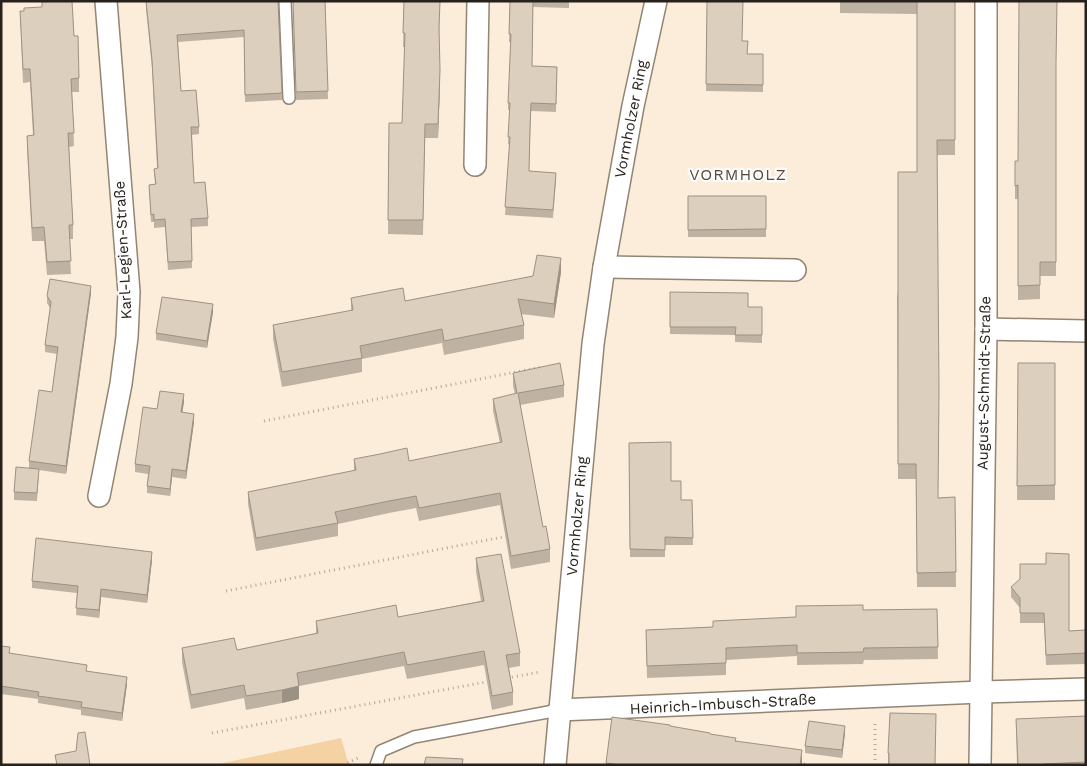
<svg xmlns="http://www.w3.org/2000/svg" width="1087" height="766" font-family="'Work Sans',sans-serif">
  <rect width="100%" height="100%" fill="#fceddb"/>
  <polygon fill="#f5d2a4" points="341,738 349,765 214,765"/>
  <g fill="none" stroke-linecap="round" stroke-linejoin="round">
    <defs>
      <g id="lane">
        <polyline points="285,1 289,98"/>
        <polyline points="376,765 381,751 414,737 559,710"/>
      </g>
      <g id="street">
        <polyline points="475,165 478,1"/>
        <polyline points="604,267 795,270"/>
        <polyline points="986,329 1086,331"/>
        <polyline points="99,496 121,384 127,337 129,292 106,1"/>
        <polyline points="559,710 981,692 1086,689"/>
        <polyline points="555,765 593,344 604,267 633,106 656,1"/>
        <polyline points="980,765 986,329 986,1"/>
      </g>
    </defs>
    <use href="#lane" stroke="#928574" stroke-width="14"/>
    <use href="#street" stroke="#928574" stroke-width="24"/>
    <g stroke="#b3a799" stroke-width="3" stroke-dasharray="1 4" stroke-linecap="butt">
      <polyline points="264,421 542,367"/>
      <polyline points="226,591 508,536"/>
      <polyline points="507,678 540,672"/>
      <polyline points="212,733 491,681"/>
      <polyline points="799,762 807,765"/>
      <polyline points="343,765 358,758"/>
      <polyline points="875,765 875,720"/>
    </g>
    <use href="#lane" stroke="#fff" stroke-width="11"/>
    <use href="#street" stroke="#fff" stroke-width="21"/>
  </g>
  <g fill="#beb2a3">
    <polygon points="146,1 278,1 282,100 245,102 244,37 178,42 181,91 199,127 199,134 192,135 194,183 208,218 208,226 191,227 192,268 168,270 165,227 154,228 154,222 151,222 149,185 155,184 154,169 157,168 152,68 146,9"/>
    <polygon points="293,1 325,1 328,99 296,100"/>
    <polygon points="404,1 440,1 439,36 440,84 438,138 425,138 423,235 388,234 389,123 402,123 405,47 403,47"/>
    <polygon points="510,1 569,1 569,8 533,7 532,66 557,67 556,112 531,111 529,171 556,180 553,218 505,215 510,145 508,144 510,110 508,110 508,103 511,42 509,42"/>
    <polygon points="707,1 743,41 748,54 763,54 763,92 706,91"/>
    <polygon points="840,1 955,1 955,155 937,155 938,498 955,497 956,587 917,587 916,479 898,479 897,297 917,172 917,14 840,13"/>
    <polygon points="20,11 74,36 79,78 79,92 72,92 74,146 69,147 73,225 73,239 69,239 71,274 47,275 44,241 32,241 27,149 27,136 33,135 30,82 23,83"/>
    <polygon points="1056,77 1056,276 1040,276 1040,299 1018,300 1018,199 1015,199 1015,161 1018,161"/>
    <rect x="688" y="196" width="78" height="41"/>
    <polygon points="561,272 554,318 521,314 524,325 524,339 444,355 442,343 362,359 362,372 282,387 273,339 273,325 351,311 351,298 405,301 533,276"/>
    <polygon points="670,292 748,307 762,307 762,343 735,342 735,335 670,334"/>
    <polygon points="91,293 66,474 39,470 37,501 14,500 14,492 29,468 29,461 52,392 57,354 45,352 45,345 50,308 47,303 47,296"/>
    <polygon points="213,312 207,348 156,340 156,333"/>
    <polygon points="1018,363 1055,363 1055,500 1017,500"/>
    <polygon points="513,373 564,385 564,397 520,405 543,527 550,549 550,562 511,569 500,505 419,521 416,508 389,513 338,524 338,536 256,551 248,504 248,492 354,471 354,459 409,461 500,443 493,411 493,399 515,394 513,386"/>
    <polygon points="184,402 182,412 194,422 186,479 172,477 170,496 147,493 147,486 148,474 135,472 135,464 157,409"/>
    <polygon points="629,443 671,481 681,500 692,500 693,545 665,545 665,557 630,557"/>
    <polygon points="476,558 520,653 520,666 509,668 513,692 513,705 492,710 484,665 407,679 404,666 299,686 299,699 282,703 246,710 244,698 191,709 182,662 182,648 237,650 316,634 316,621 398,617 481,601 476,572"/>
    <polygon points="152,560 147,603 101,597 99,618 76,615 77,593 32,588 32,581"/>
    <polygon points="1011,587 1069,631 1086,630 1086,664 1046,665 1044,623 1020,623 1020,608 1011,597"/>
    <polygon points="937,609 938,659 864,660 863,664 797,665 797,656 726,660 726,675 647,678 646,630 713,627 863,610"/>
    <polygon points="1,646 10,653 87,671 127,684 122,721 81,715 81,710 38,703 38,699 1,694"/>
    <polygon points="1086,716 1086,765 1017,765 1016,719"/>
    <polygon points="670,726 710,734 736,741 802,765 606,765 606,763"/>
    <polygon points="845,733 842,758 805,753 805,746"/>
    <polygon points="888,753 936,765 888,765"/>
  </g>
  <g fill="#9b9184">
    <polygon points="440,70 440,84 438,138 438,124"/>
    <polygon points="561,258 561,272 554,318 554,304"/>
    <polygon points="91,286 91,293 66,474 66,466"/>
    <polygon points="213,304 213,312 207,348 207,341"/>
    <polygon points="184,394 184,402 181,420 181,412"/>
    <polygon points="194,414 194,422 186,479 186,471"/>
    <polygon points="172,469 172,477 170,496 170,489"/>
    <polygon points="152,552 152,560 147,603 147,595"/>
    <polygon points="101,589 101,597 99,618 99,610"/>
    <polygon points="127,677 127,684 122,721 122,713"/>
    <polygon points="299,686 299,699 282,703 282,690"/>
    <polygon points="845,726 845,733 842,758 842,750"/>
    <polygon points="802,750 802,765 800,765"/>
  </g>
  <g fill="#ddcfbd" stroke="#9b9184">
    <polygon points="54,1 72,1 74,36 78,36 79,78 71,79 74,133 68,133 73,225 69,225 71,261 47,262 44,227 32,228 27,136 34,135 30,69 23,69 20,11 24,11 24,8 42,7 42,2"/>
    <polygon points="146,1 278,1 282,93 245,95 244,30 177,35 181,91 196,90 199,127 191,127 194,183 205,182 208,218 191,219 192,261 168,262 165,219 154,220 154,214 151,215 149,185 156,184 154,169 158,168 152,60"/>
    <polygon points="293,1 325,1 328,91 296,92"/>
    <polygon points="404,1 440,1 439,28 440,70 438,124 425,124 423,220 388,220 389,123 402,123 405,33 403,33"/>
    <polygon points="510,1 533,1 532,66 557,67 556,104 531,103 530,128 529,171 556,173 553,210 505,207 510,137 508,137 510,103 508,103 511,34 509,34"/>
    <polygon points="707,1 743,1 742,41 748,41 747,54 763,54 763,85 706,84"/>
    <polygon points="917,1 955,1 955,140 937,140 939,390 938,498 955,497 956,572 917,573 916,464 898,464 898,172 917,172"/>
    <polygon points="1019,1 1057,1 1056,63 1056,262 1040,262 1040,285 1018,286 1018,185 1015,186 1015,161 1018,161"/>
    <polygon points="688,196 766,196 766,229 688,230"/>
    <polygon points="537,255 561,258 554,304 518,299 524,325 444,341 442,329 360,346 362,358 282,372 273,325 353,310 351,298 403,288 405,301 533,276"/>
    <polygon points="50,279 91,286 66,466 29,461 39,390 52,392 58,347 45,345 51,302 47,296"/>
    <polygon points="670,292 748,293 748,307 762,307 762,335 735,335 736,327 670,327"/>
    <polygon points="162,297 213,304 207,341 156,333"/>
    <polygon points="560,363 564,385 518,393 543,527 546,526 550,549 511,556 500,493 419,508 416,496 389,501 335,512 338,523 256,538 248,492 356,470 354,459 380,454 407,448 409,461 502,442 493,399 517,393 513,373"/>
    <polygon points="1018,363 1055,363 1055,485 1017,486"/>
    <polygon points="160,391 184,394 181,412 194,414 186,471 172,469 170,489 147,486 150,466 135,464 143,407 157,409"/>
    <polygon points="671,442 671,481 681,481 681,500 692,500 693,538 665,537 665,550 630,549 629,443"/>
    <polygon points="16,467 39,469 37,493 14,492"/>
    <polygon points="36,538 152,552 147,595 101,589 99,610 76,608 78,586 32,581"/>
    <polygon points="1046,553 1069,554 1069,631 1086,630 1086,653 1046,655 1044,613 1020,613 1020,598 1011,587 1020,579 1020,564 1046,564"/>
    <polygon points="501,554 520,653 506,655 513,692 492,696 484,651 407,665 404,652 297,673 299,686 282,690 246,696 244,685 191,695 182,648 234,638 237,650 318,633 316,621 396,605 398,617 484,601 476,558"/>
    <polygon points="863,605 863,610 937,609 938,647 864,648 863,652 797,653 797,645 726,648 726,663 647,666 646,630 713,627 713,621 796,617 796,606"/>
    <polygon points="1,646 10,647 9,653 87,665 86,671 127,677 122,713 81,707 82,702 38,696 39,692 1,686"/>
    <polygon points="890,713 936,714 935,765 889,765 889,753 888,753"/>
    <polygon points="1086,716 1086,762 1043,764 1043,765 1018,765 1016,719"/>
    <polygon points="612,717 670,725 670,726 710,733 710,734 736,738 735,741 802,750 800,765 622,765 606,763"/>
    <polygon points="809,721 845,726 842,750 805,746"/>
    <polygon points="85,732 90,765 57,765 55,755 76,751 78,733"/>
    <polygon points="426,757 463,759 462,765 424,765"/>
  </g>
  <g text-anchor="middle" stroke-width="4.5" stroke-linejoin="round" paint-order="stroke">
    <g font-size="15" fill="#26211a" stroke="#fdfdfd">
      <text transform="translate(631 119) rotate(-79)" y="5">Vormholzer Ring</text>
      <text transform="translate(123 250) rotate(-93)" y="5">Karl-Legien-Straße</text>
      <text transform="translate(984 383) rotate(-89)" y="5">August-Schmidt-Straße</text>
      <text transform="translate(577 516) rotate(-85)" y="5">Vormholzer Ring</text>
      <text transform="translate(723 704) rotate(-3)" y="5">Heinrich-Imbusch-Straße</text>
    </g>
    <g font-size="16" letter-spacing="1" fill="#564a3b" stroke="#fdfdfd">
      <text x="738" y="180">VORMHOLZ</text>
    </g>
  </g>
  <rect width="1087" height="766" fill="none" stroke="#26211a" stroke-width="5"/>
</svg>
